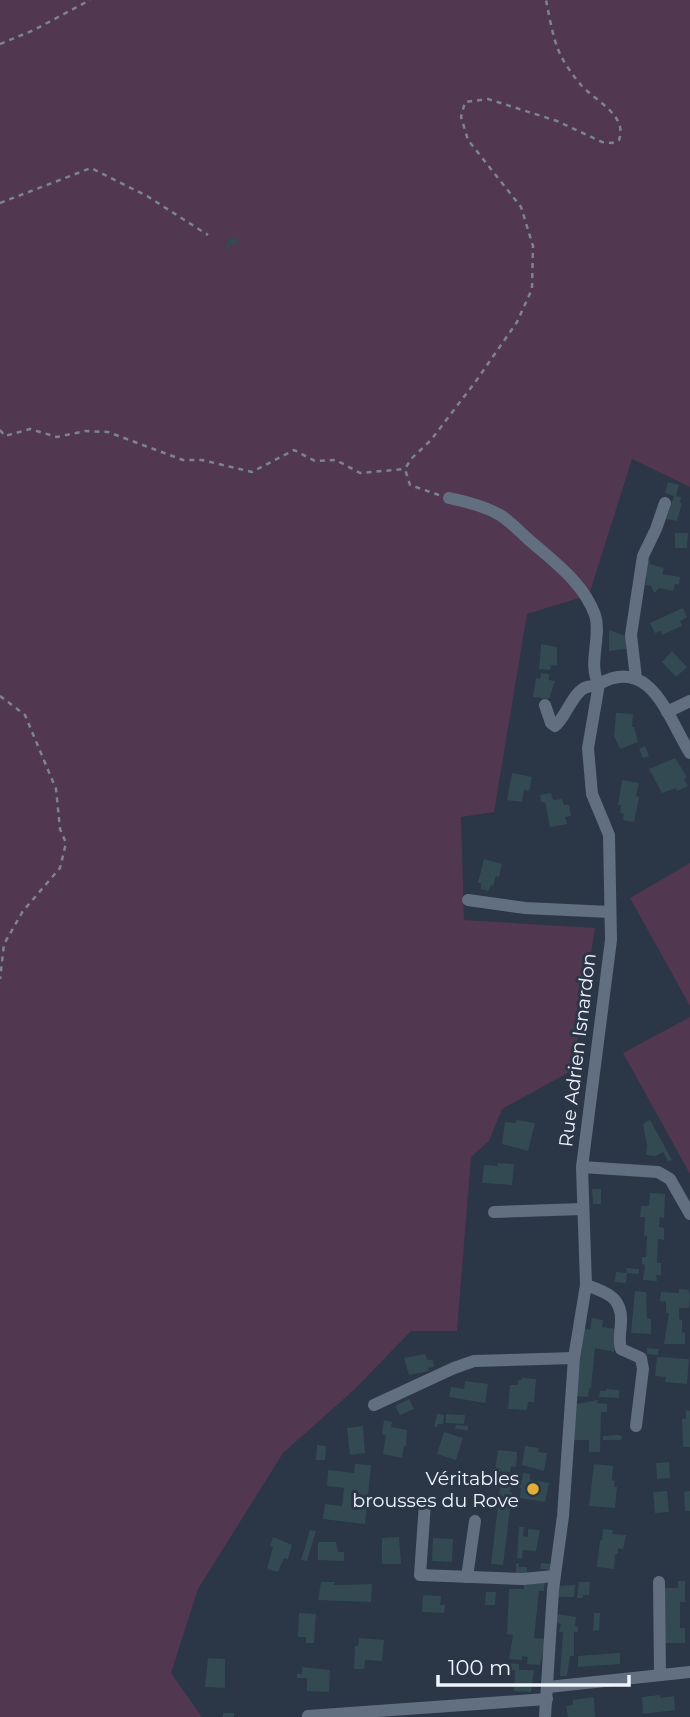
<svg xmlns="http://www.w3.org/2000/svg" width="690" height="1717" font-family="Montserrat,sans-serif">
  <rect width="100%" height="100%" fill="#2b3646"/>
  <g fill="#513750">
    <polygon points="0,0 690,0 690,487 632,459 589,595 527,614 494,812 461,817 464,920 595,928 573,1070 502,1109 489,1141 471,1157 457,1331 411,1331 355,1389 283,1453 198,1589 171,1673 202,1717 0,1717"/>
    <polygon points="690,863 690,1006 630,898"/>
    <polygon points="690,1017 690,1174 623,1053"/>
  </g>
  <g fill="#334a53">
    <polygon points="230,237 238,239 237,245 231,243 229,249 225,249"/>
    <polygon points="668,482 679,485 676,496 681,497 680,503 682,503 677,521 666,519 674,496 665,493"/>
    <polygon points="675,533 688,533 687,548 675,548"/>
    <polygon points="645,560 650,561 650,564 664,568 662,574 680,577 679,585 675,584 673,591 659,588 654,593 651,586 645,585 647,577 642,576"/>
    <polygon points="683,608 687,617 680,621 682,626 662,635 661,631 655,633 650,623"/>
    <polygon points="609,630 626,636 626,649 609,651"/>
    <polygon points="541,644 557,647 557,666 551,665 550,670 539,669"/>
    <polygon points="672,651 687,667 676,677 662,662"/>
    <polygon points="541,673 549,674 549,680 555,681 549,699 533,697 536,678 540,679"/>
    <polygon points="616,713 633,714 632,727 634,727 638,742 620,749 614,736"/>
    <polygon points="645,746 649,756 643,758 639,749"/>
    <polygon points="675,758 687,777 684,779 688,786 677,791 676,788 662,793 649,769"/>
    <polygon points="512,773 532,777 529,791 524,790 522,802 507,800"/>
    <polygon points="622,780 639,783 636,796 639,797 634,822 623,820 624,814 620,813 621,805 618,805"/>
    <polygon points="551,793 553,800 562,799 564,805 569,805 571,816 565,817 567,824 550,827 545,802 541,802 540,795"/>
    <polygon points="484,859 502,864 499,877 496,876 493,886 491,885 488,891 481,889 481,883 478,883"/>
    <polygon points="516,1120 535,1123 528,1151 502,1144 505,1122 516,1123"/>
    <polygon points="650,1120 672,1160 668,1161 663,1152 655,1156 646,1155 647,1145 643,1124"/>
    <polygon points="498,1163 514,1164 512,1185 482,1183 484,1165 498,1166"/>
    <polygon points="592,1189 601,1189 601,1204 593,1204"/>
    <polygon points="650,1193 665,1194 664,1218 660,1217 659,1227 664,1228 664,1240 658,1239 657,1263 661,1263 661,1275 656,1275 657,1281 643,1280 645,1265 642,1264 642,1257 646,1257 647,1236 644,1236 645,1217 640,1217 641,1206 649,1206"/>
    <polygon points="626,1268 639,1269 639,1274 627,1273 626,1283 615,1282 616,1272 627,1273"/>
    <polygon points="679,1289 689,1290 690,1297 689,1308 679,1308 679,1319 682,1320 682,1332 685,1333 685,1344 664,1344 669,1313 666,1313 666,1302 660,1301 661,1292 679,1293"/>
    <polygon points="635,1291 646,1292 647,1319 651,1319 651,1334 631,1333"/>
    <polygon points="592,1318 603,1320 602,1327 617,1329 614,1352 595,1348 591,1389 589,1388 588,1397 575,1396 584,1328 590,1330"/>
    <polygon points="647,1348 659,1349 658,1355 647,1354"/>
    <polygon points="425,1354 427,1360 433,1360 434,1367 428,1368 429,1371 409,1375 404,1358"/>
    <polygon points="657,1357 689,1359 687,1384 665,1382 666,1377 655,1376"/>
    <polygon points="521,1378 536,1379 534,1402 528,1402 527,1410 508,1409 510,1385 518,1385 518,1380 522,1380"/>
    <polygon points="465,1381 488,1384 485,1403 449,1397 451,1387 464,1389"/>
    <polygon points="606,1389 619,1390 619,1398 599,1397 600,1391 606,1391"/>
    <polygon points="409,1399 414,1409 400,1415 395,1406"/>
    <polygon points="598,1400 597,1403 607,1404 607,1412 601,1412 600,1452 589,1452 589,1440 574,1440 576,1404"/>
    <polygon points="686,1410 690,1411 690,1447 683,1447 682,1419 686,1419"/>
    <polygon points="437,1414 444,1415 443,1424 438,1424 437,1427 434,1427"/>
    <polygon points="446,1414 465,1415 464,1424 446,1423"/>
    <polygon points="384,1420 392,1422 391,1427 407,1430 406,1446 404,1446 402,1458 383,1454 386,1435 382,1434"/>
    <polygon points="456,1425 468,1426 468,1430 455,1429"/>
    <polygon points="363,1426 365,1453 350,1455 347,1428"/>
    <polygon points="444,1432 463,1438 456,1460 437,1454"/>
    <polygon points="617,1435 622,1436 621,1440 603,1440 603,1436"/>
    <polygon points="317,1445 326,1446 325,1460 316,1460"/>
    <polygon points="525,1446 539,1448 538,1452 547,1453 544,1471 522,1465"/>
    <polygon points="498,1450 517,1452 516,1467 511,1466 510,1472 495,1471"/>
    <polygon points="669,1462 670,1478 657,1479 656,1463"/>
    <polygon points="355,1464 371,1465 365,1524 323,1519 325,1504 342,1506 344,1488 327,1486 328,1470 354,1473"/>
    <polygon points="594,1464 613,1466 612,1480 615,1481 614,1487 617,1487 615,1508 589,1506"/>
    <polygon points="523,1473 530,1474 530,1480 549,1483 545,1502 520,1498 521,1488 517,1487 518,1482 522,1480"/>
    <polygon points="501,1481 511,1482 510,1492 512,1493 503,1565 491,1564"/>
    <polygon points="667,1491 669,1512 655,1513 653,1492"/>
    <polygon points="690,1491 690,1511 685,1511 684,1492"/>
    <polygon points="519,1527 524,1527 523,1536 528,1537 528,1529 540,1530 536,1551 523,1550 522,1559 517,1558"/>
    <polygon points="603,1529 613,1530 612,1534 626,1535 623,1549 618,1548 618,1554 615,1554 614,1569 597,1567 600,1540 602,1541"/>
    <polygon points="310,1530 316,1531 307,1561 301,1560"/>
    <polygon points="273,1537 292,1545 288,1559 284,1558 278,1572 267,1569 273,1547 270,1546"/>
    <polygon points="399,1537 401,1564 382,1564 382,1538"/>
    <polygon points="433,1538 453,1539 452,1562 432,1561"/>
    <polygon points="318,1542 336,1542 338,1552 344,1552 344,1561 318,1560"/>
    <polygon points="519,1563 519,1567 527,1567 527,1574 516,1575 516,1564"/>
    <polygon points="541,1563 552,1564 551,1570 540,1569"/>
    <polygon points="678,1581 685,1581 685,1602 680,1602 680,1628 685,1628 685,1643 665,1643 665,1588 678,1588"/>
    <polygon points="321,1582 335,1582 334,1585 372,1584 371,1602 318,1600"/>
    <polygon points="545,1582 544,1591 539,1591 534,1638 546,1639 540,1665 527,1664 528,1657 522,1656 522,1660 509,1659 513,1635 507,1634 509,1589 524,1589 524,1583"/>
    <polygon points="579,1582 590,1582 589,1595 583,1595 583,1598 577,1598"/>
    <polygon points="575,1585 574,1597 557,1597 558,1586"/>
    <polygon points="486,1592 496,1592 495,1605 485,1605"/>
    <polygon points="423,1595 441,1596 440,1605 445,1605 444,1613 422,1612"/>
    <polygon points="299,1613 316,1614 314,1643 306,1643 306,1637 298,1637"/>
    <polygon points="594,1613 600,1613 599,1630 593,1631"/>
    <polygon points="557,1614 576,1617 575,1626 578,1627 578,1632 574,1632 574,1656 570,1656 567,1676 560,1676 563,1632 559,1632 561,1624 556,1623"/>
    <polygon points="359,1638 384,1640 382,1661 365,1660 364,1669 354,1669 355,1646 358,1646"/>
    <polygon points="617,1653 620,1653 620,1664 578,1667 578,1656"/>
    <polygon points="208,1658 225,1659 225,1688 205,1687"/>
    <polygon points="508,1663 519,1664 519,1670 534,1670 531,1692 514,1691 515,1670 508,1670"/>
    <polygon points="302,1667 330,1670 329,1692 307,1691 307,1678 297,1678 297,1674 302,1674"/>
    <polygon points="660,1695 661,1698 674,1696 675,1710 643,1714 642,1697"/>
    <polygon points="594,1697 595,1717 568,1717 566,1706 573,1705 573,1700"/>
    <rect x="223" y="1713" width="11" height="4"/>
  </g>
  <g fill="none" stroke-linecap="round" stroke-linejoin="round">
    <g stroke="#7b8491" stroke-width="2.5" stroke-dasharray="5 5" stroke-linecap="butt">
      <polyline points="0,44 34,30 90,0"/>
      <polyline points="0,203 91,168 147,196 208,235"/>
      <polyline points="0,430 5,436 30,429 57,437 85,431 108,432 183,460 202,460 252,472 294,450 315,461 336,460 360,473 405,469"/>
      <path d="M439,495L410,485L405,469L411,459L431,440L476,381L517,322L532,289L533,246L521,207L468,140L461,117L465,102L488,99L557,121L602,142L612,143L619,140C628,115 595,101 581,85C575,78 567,67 562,58C553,41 550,19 546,0"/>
      <polyline points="0,696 25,715 56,789 60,829 66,843 60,868 23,911 4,944 0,979"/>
    </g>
    <g stroke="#626f81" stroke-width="12">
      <path d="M449,498C467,502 484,506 500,515C510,521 519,531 528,539C553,561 584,583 595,615C602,636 587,665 599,684L588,748L592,794L609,835L611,940L582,1167L586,1285L574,1358L563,1516L553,1590L545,1717"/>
      <polyline points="636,678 631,635 643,556 656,529 665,503"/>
      <path d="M599,684C651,655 668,718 690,753"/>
      <path d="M545,705L551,723L555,726C568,716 575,681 596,687"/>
      <polyline points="667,712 690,701"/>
      <polyline points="468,900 525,908 610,912"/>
      <polyline points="582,1167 658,1172 670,1179 690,1214"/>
      <polyline points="494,1212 582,1209"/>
      <path d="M586,1285C606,1292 622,1297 621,1321C621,1332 618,1339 621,1349L641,1358L643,1369L636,1426"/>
      <polyline points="374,1405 454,1368 474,1361 574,1358"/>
      <polyline points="425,1503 420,1575 523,1579 554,1576"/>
      <polyline points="467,1577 475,1521"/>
      <polyline points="659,1582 660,1675"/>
      <polyline points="548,1687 690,1672"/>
      <polyline points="308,1716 547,1699"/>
    </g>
  </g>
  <circle fill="#e3ae35" stroke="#2b3646" stroke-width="2.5" cx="533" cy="1489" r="7"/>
  <g text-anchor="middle" stroke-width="6" stroke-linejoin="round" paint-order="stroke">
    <g font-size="19" fill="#eff5fe" stroke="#2b3646">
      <text transform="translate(577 1050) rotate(-83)" y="7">Rue Adrien Isnardon</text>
    </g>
    <g font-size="19" fill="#eff5fe" stroke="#2b3646" text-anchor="end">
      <text x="519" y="1485">Véritables<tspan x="519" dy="22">brousses du Rove</tspan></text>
    </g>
  </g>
  <path d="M438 1675v10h191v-10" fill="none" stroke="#eff5fe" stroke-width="3.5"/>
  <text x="448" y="1675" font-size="21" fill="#eff5fe" stroke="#2b3646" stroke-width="5" paint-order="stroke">100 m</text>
</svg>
